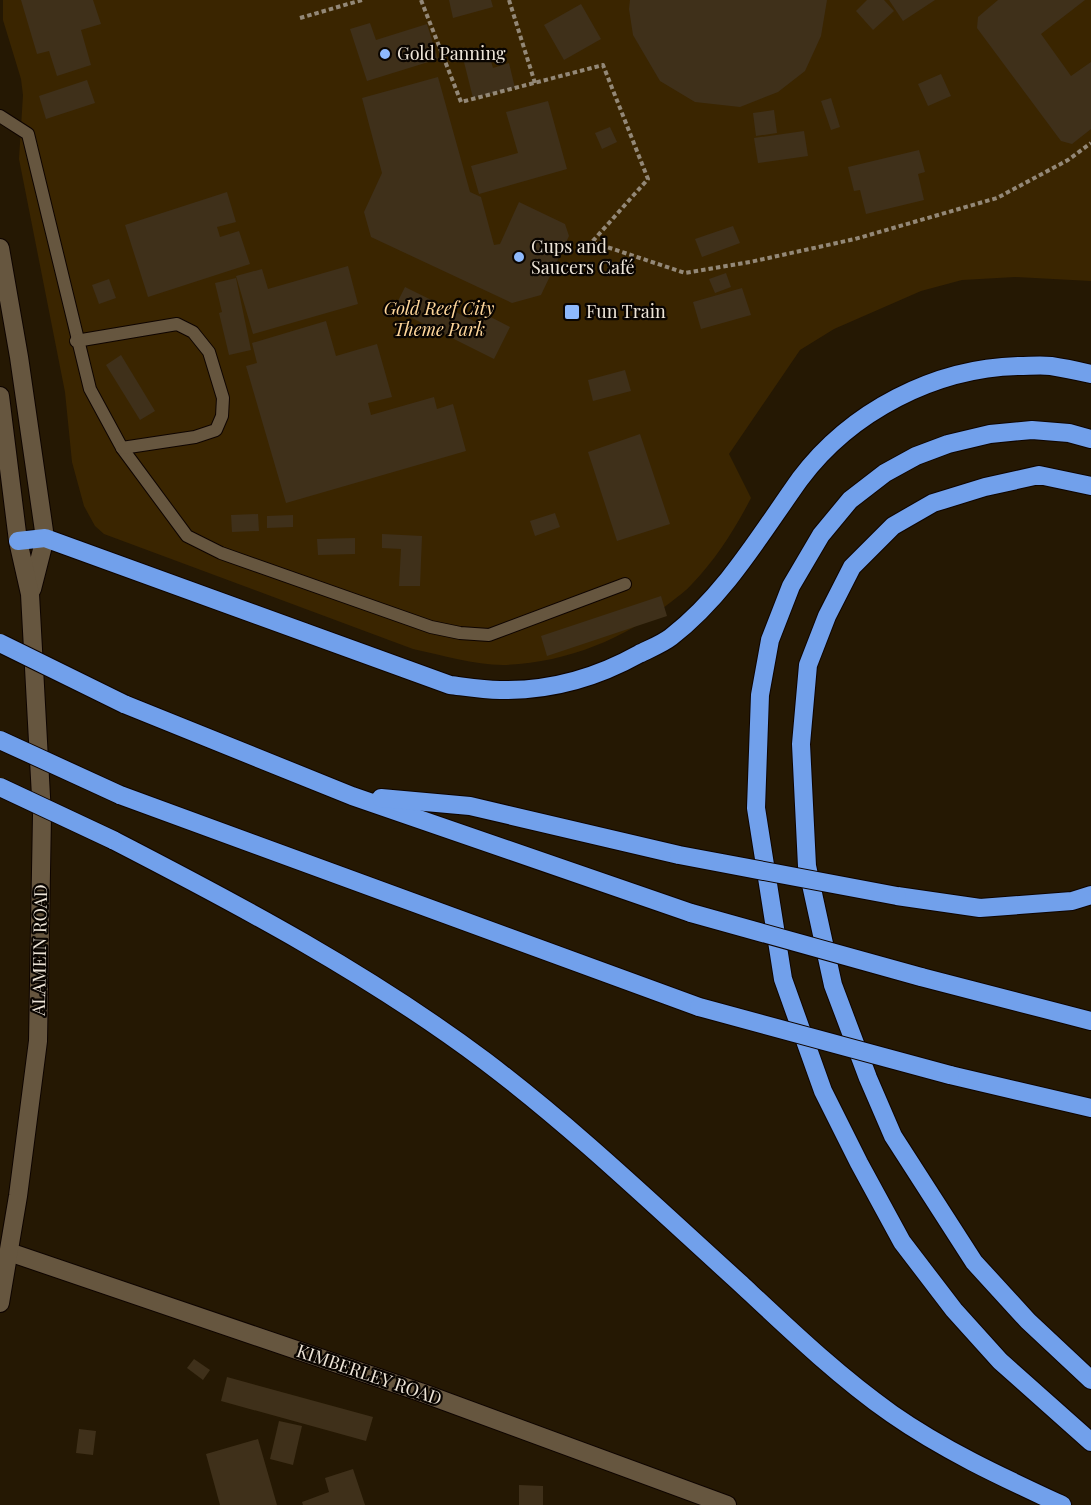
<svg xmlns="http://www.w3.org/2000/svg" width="1091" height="1505" font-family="'Playfair Display',serif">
  <rect width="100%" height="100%" fill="#251803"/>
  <path fill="#3a2500" d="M3,0H1091V281L1015,277L962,280L921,291L834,329L800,350L729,454L751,498C735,529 716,559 692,584C686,591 678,596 671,602C623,640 565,663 503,665C474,665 442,655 413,649L104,534L95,526L84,506L72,462L65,392L19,159L23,95L21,79L3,20Z"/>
  <g fill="#3f301a">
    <polygon points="21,0 93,0 101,24 81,30 91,65 57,76 49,51 37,54"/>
    <polygon points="449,0 491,0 493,7 453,18"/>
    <polygon points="630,0 827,0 821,36 805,71 778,92 740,107 695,102 660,81 633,35 629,9"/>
    <polygon points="867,0 884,0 894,11 873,30 856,11"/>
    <polygon points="889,0 935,0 903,21"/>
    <polygon points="998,0 1085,0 1041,34 1071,76 1091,62 1091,129 1072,144 1061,141 977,28 978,17"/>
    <polygon points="581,4 601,39 564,60 544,25"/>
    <polygon points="370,23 376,40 427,24 438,59 367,81 350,29"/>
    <polygon points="489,55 493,68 509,63 515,88 473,98 464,62"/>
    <polygon points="941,74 951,96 928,106 918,84"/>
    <polygon points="438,77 470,192 481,197 494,245 500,244 519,202 565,224 569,236 541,295 512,303 371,237 364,212 382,173 362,98"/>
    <polygon points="87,80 95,103 46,119 39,96"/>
    <polygon points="831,98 840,127 831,130 821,101"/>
    <polygon points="548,101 567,169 479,194 471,166 518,153 506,112"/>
    <polygon points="774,110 777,133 756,136 753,113"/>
    <polygon points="610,127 617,142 602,149 595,133"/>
    <polygon points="804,131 808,156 758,163 754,138"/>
    <polygon points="919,150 925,172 918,174 924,200 866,214 860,190 854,191 848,167"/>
    <polygon points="227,192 236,222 217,227 220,237 239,231 250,264 148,297 125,225"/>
    <polygon points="733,226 740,243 702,257 695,239"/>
    <polygon points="348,266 358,304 253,334 236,276 262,269 268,289"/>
    <polygon points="726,273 731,287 715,293 709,279"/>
    <polygon points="236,278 251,350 229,355 219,313 222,312 215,283"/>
    <polygon points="109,279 116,298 99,304 92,285"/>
    <polygon points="405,287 476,322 481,312 510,327 494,359 394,309"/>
    <polygon points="742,288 751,315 701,329 693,302"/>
    <polygon points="326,321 336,356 377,344 392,397 368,403 371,415 434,397 437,409 453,404 466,451 286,503 246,366 257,363 252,343"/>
    <polygon points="121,355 155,411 140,420 106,365"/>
    <polygon points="625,370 631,391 593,401 588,380"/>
    <polygon points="640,434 670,524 617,541 588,452"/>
    <polygon points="555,513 560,527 535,536 530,521"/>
    <polygon points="258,514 259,531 232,532 231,515"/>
    <polygon points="293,515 293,527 267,528 267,516"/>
    <polygon points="382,534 422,536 420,586 399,586 401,549 382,548"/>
    <polygon points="355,538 355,554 318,555 317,539"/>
    <polygon points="661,596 667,616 547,656 541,636"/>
    <polygon points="194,1359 210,1370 203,1380 187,1368"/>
    <polygon points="227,1377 373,1417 366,1441 221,1401"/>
    <polygon points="279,1421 302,1426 293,1465 270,1459"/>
    <polygon points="79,1429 96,1431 93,1455 76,1453"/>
    <polygon points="258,1439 277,1505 220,1505 206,1454"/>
    <polygon points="353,1469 365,1505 303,1505 302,1502 329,1492 325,1478"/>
    <polygon points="519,1485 543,1486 543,1505 519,1505"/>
  </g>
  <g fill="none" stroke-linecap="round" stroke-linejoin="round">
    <defs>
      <g id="service">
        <polyline points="0,116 28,134 90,389 122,448 187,536 221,553 431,627 460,633 489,635 625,584"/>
        <polyline points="76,341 177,324 193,332 209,352 223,398 222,416 216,430 195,437 122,448"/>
      </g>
      <polyline id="tertiary" points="9,1252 420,1392 727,1505"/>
      <g id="secondary">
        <polyline points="0,248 19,357 45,538 32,589"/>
        <polyline points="0,396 18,541 30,594 42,815 38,1041 18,1196 0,1303"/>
      </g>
      <g id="motorway">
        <polyline points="1091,439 1069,433 1032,430 990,434 948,444 916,456 885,473 850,500 821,535 791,586 770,640 760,695 756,808 783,979 823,1091 859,1163 902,1242 954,1310 1000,1361 1091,1442"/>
        <polyline points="1091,486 1039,475 985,487 933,503 893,526 852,567 827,616 808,665 801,744 807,866 833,985 868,1078 893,1136 974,1262 1028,1321 1091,1380"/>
        <path d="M18,541L45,538L450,685C466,687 483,690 500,690C549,691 596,678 639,654C649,649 662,644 671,637C726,594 760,535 800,479C851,411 935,368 1019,366C1029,366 1041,365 1051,366C1064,368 1078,371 1091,374"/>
        <polyline points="124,704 352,796 691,913"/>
        <polyline points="120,795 699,1007"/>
        <polyline points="381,798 470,806 679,855"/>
        <path d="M113,840C241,906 369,974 485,1061C575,1129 657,1208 741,1284C789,1329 838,1376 892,1414C945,1451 1004,1478 1062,1505"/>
        <polyline points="897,896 980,908 1072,901 1091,895"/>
        <polyline points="921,977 1091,1021"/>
        <polyline points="950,1075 1091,1108"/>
      </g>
    </defs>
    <use href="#service" stroke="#0e0400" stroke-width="14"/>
    <use href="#tertiary" stroke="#0e0400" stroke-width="20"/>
    <use href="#secondary" stroke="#0e0400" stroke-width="20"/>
    <use href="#motorway" stroke="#0e0400" stroke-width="20"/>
    <g stroke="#938877" stroke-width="4" stroke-dasharray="4.5 3" stroke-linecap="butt">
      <polyline points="421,0 461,102 603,65 648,179 592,242 685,273 750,262 855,239 997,198 1068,160 1091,143"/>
      <polyline points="509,0 535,83"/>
      <polyline points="300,18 362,0"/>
    </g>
    <use href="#service" stroke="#66563f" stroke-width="12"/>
    <use href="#tertiary" stroke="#66563f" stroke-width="18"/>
    <use href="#secondary" stroke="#66563f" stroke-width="18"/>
    <use href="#motorway" stroke="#71a0eb" stroke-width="18"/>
    <defs>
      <g id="motorway-bridge">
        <polyline points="0,643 124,704"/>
        <polyline points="0,740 120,795"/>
        <polyline points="0,787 113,840"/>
        <polyline points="679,855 897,896"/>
        <polyline points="691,913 921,977"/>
        <polyline points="699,1007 950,1075"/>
      </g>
    </defs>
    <use href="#motorway-bridge" stroke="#0e0400" stroke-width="20" stroke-linecap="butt"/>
    <use href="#motorway-bridge" stroke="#71a0eb" stroke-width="18"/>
  </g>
  <g fill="#8eb9fc" stroke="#0a0501" stroke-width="2">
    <circle cx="385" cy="54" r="6"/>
    <circle cx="519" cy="257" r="6"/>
    <rect x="564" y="304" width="16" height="16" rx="3"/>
  </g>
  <g text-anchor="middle" stroke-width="4.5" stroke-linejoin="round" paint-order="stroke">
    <g font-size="18" fill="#eee5d8" stroke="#0a0501" text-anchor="start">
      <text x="397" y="60">Gold Panning</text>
      <text x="531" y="253">Cups and<tspan x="531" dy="21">Saucers Café</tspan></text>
      <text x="586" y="318">Fun Train</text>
    </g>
    <g font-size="18" font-style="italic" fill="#ffd79b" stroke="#0a0501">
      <text x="439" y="315">Gold Reef City<tspan x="439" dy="21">Theme Park</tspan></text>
    </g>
    <g font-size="18" fill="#eee5d8" stroke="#0a0501">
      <text transform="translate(40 950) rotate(-89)" y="6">ALAMEIN ROAD</text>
      <text transform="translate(369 1375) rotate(19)" y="6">KIMBERLEY ROAD</text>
    </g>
  </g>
</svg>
